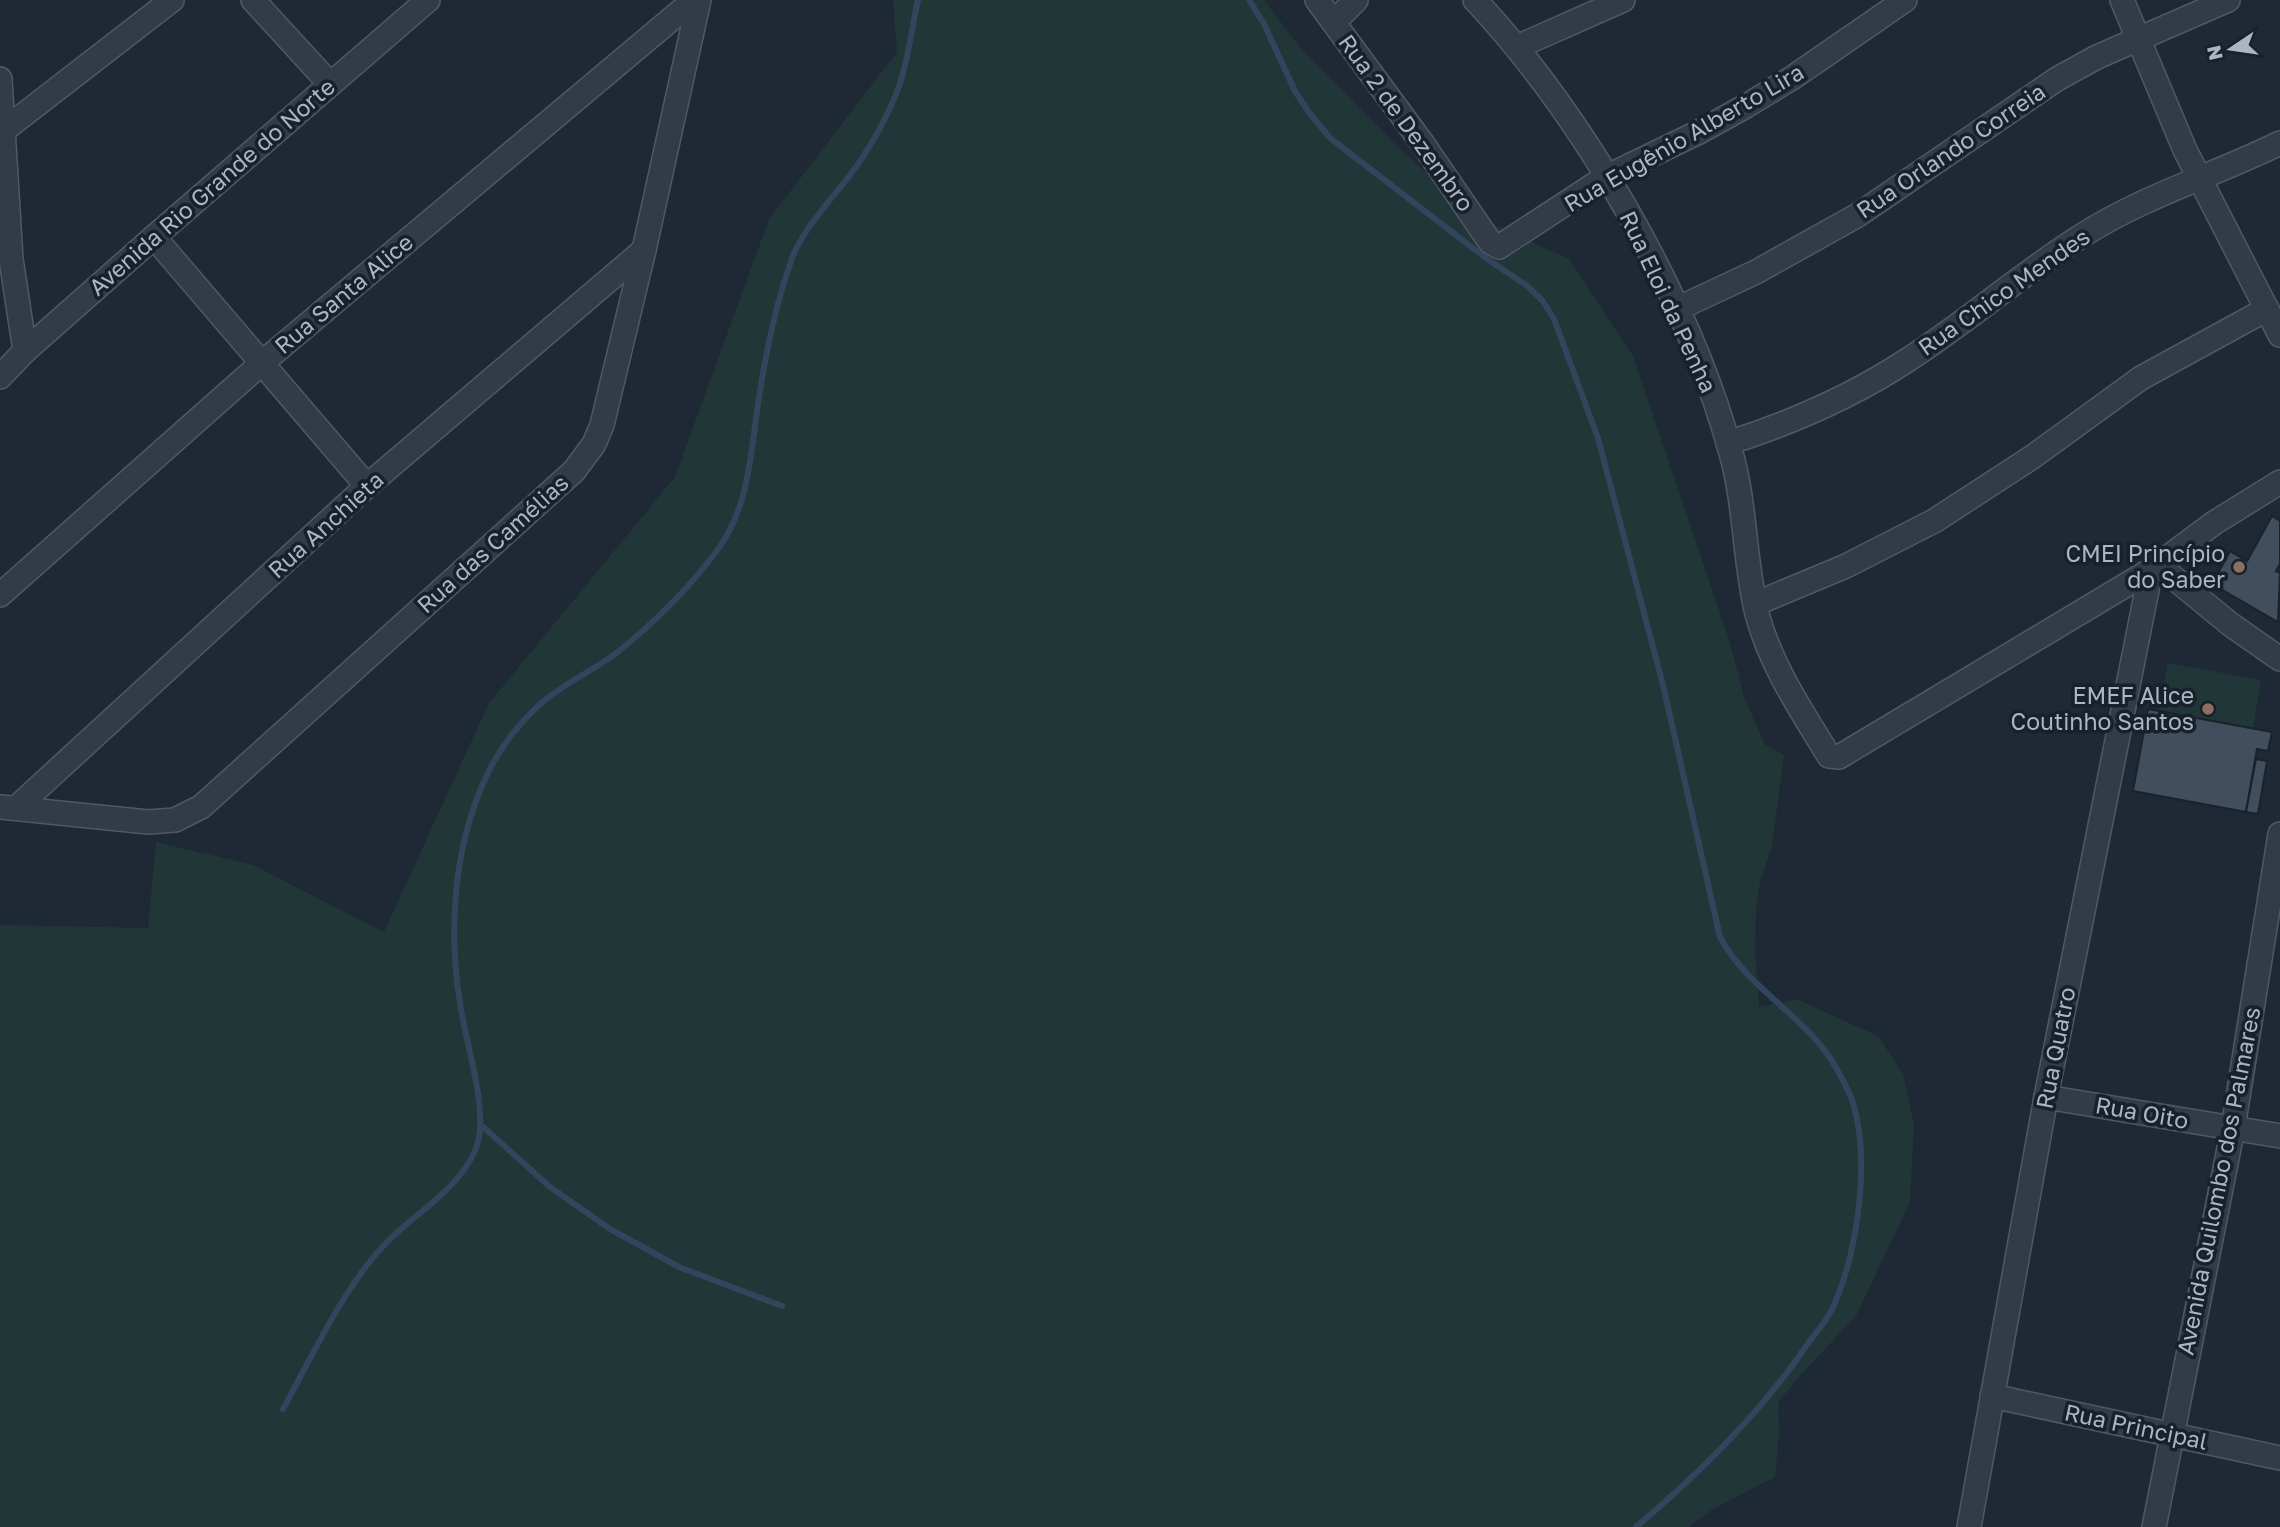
<svg xmlns="http://www.w3.org/2000/svg" width="2280" height="1527" font-family="'Golos Text',sans-serif">
  <rect width="100%" height="100%" fill="#1f2935"/>
  <g fill="#213637">
    <polygon points="893,0 1264,0 1299,46 1397,146 1473,215 1569,259 1633,356 1730,643 1744,697 1765,745 1784,755 1772,846 1760,882 1756,910 1755,951 1759,1007 1796,999 1878,1036 1903,1074 1914,1124 1910,1202 1856,1316 1796,1380 1778,1403 1779,1434 1775,1477 1713,1509 1689,1527 0,1527 0,925 148,928 156,842 253,865 384,932 489,703 675,477 769,219 897,52"/>
    <polygon points="2168,663 2261,680 2253,729 2159,711"/>
  </g>
  <g fill="none" stroke-linecap="round" stroke-linejoin="round">
    <g stroke="#32455d" stroke-width="6">
      <path d="M1249,0L1264,24L1295,91L1308,111L1330,138L1487,259L1526,285L1542,300L1554,319L1598,438L1663,685L1720,937C1748,990 1810,1018 1838,1071C1843,1080 1848,1090 1852,1100C1871,1157 1858,1248 1835,1303C1830,1317 1818,1330 1809,1342C1762,1412 1700,1473 1636,1527"/>
      <polyline points="481,1125 550,1187 610,1229 679,1267 782,1306"/>
      <path d="M283,1409C313,1355 343,1288 386,1243C415,1213 460,1189 476,1148C490,1113 465,1041 460,1003C448,929 454,848 485,779C497,752 517,726 538,706C561,684 594,671 619,651C655,622 688,589 716,552C749,508 750,457 758,404C765,356 775,307 791,261C803,226 840,191 861,160C877,135 892,109 901,80C909,54 912,26 918,0"/>
    </g>
  </g>
  <g fill="#414e5d" stroke="#1a222c" stroke-width="2">
    <polygon points="2272,516 2280,521 2280,564 2276,571 2280,573 2278,622 2212,584 2230,551 2247,561"/>
    <polygon points="2148,709 2272,732 2268,751 2257,749 2246,812 2133,791"/>
    <polygon points="2256,759 2267,761 2258,814 2246,812"/>
  </g>
  <g fill="none" stroke-linecap="round" stroke-linejoin="round">
    <defs>
      <g id="minor">
        <polyline points="253,0 330,84"/>
        <polyline points="1317,0 1423,144 1490,242 1499,247 1606,177 1699,132 1746,106 1792,78 1905,0"/>
        <path d="M1475,0C1585,118 1688,297 1731,453C1746,506 1744,561 1757,614C1771,666 1801,710 1829,756L1839,757L2151,570L2214,523L2280,482"/>
        <polyline points="2122,0 2185,150 2280,335"/>
        <polyline points="1334,22 1356,0"/>
        <polyline points="1517,47 1623,0"/>
        <polyline points="0,79 11,259 25,351"/>
        <polyline points="4,130 172,0"/>
        <polyline points="154,237 367,486"/>
        <polyline points="1677,309 1756,272 1858,215 2057,79 2097,57 2228,0"/>
        <polyline points="0,377 25,351 154,237 428,0"/>
        <path d="M1728,443C1791,423 1851,397 1906,361C1967,322 2022,273 2083,235C2144,196 2215,175 2280,143"/>
        <polyline points="2164,562 2169,574 2230,624 2280,659"/>
        <polyline points="0,595 263,362 694,0"/>
        <polyline points="1755,604 1846,566 1934,521 2031,458 2141,378 2267,309"/>
        <polyline points="0,807 148,822 175,820 201,807 574,471 594,444 602,425 644,250 699,0"/>
        <polyline points="16,808 367,486 644,250"/>
        <polyline points="2046,1097 2280,1136"/>
        <polyline points="1992,1396 2280,1458"/>
        <polyline points="1969,1527 2046,1097 2151,570"/>
        <polyline points="2154,1527 2233,1128 2280,834"/>
      </g>
    </defs>
    <use href="#minor" stroke="#505864" stroke-width="26"/>
    <use href="#minor" stroke="#323b46" stroke-width="23"/>
  </g>
  <g fill="#8d6e63" stroke="#18202a" stroke-width="2.5">
    <circle cx="2239" cy="567" r="7"/>
    <circle cx="2208" cy="709" r="7"/>
  </g>
  <g text-anchor="middle" stroke-width="7" stroke-linejoin="round" paint-order="stroke">
    <g font-size="23" fill="#acb5c3" stroke="#18202a">
      <text transform="translate(1406 123) rotate(54)" y="8">Rua 2 de Dezembro</text>
      <text transform="translate(1684 138) rotate(-30)" y="8">Rua Eugênio Alberto Lira</text>
      <text transform="translate(1951 151) rotate(-34)" y="8">Rua Orlando Correia</text>
      <text transform="translate(212 187) rotate(-41)" y="8">Avenida Rio Grande do Norte</text>
      <text transform="translate(2004 292) rotate(-35)" y="8">Rua Chico Mendes</text>
      <text transform="translate(344 294) rotate(-40)" y="8">Rua Santa Alice</text>
      <text transform="translate(1668 302) rotate(65)" y="8">Rua Eloi da Penha</text>
      <text transform="translate(326 525) rotate(-42)" y="8">Rua Anchieta</text>
      <text transform="translate(493 544) rotate(-42)" y="8">Rua das Camélias</text>
      <text transform="translate(2056 1048) rotate(-79)" y="8">Rua Quatro</text>
      <text transform="translate(2142 1113) rotate(10)" y="8">Rua Oito</text>
      <text transform="translate(2219 1181) rotate(-79)" y="8">Avenida Quilombo dos Palmares</text>
      <text transform="translate(2136 1427) rotate(12)" y="8">Rua Principal</text>
    </g>
    <g font-size="23" fill="#acb5c3" stroke="#18202a" text-anchor="end">
      <text x="2225" y="562">CMEI Princípio<tspan x="2225" dy="26">do Saber</tspan></text>
      <text x="2194" y="704">EMEF Alice<tspan x="2194" dy="26">Coutinho Santos</tspan></text>
    </g>
  </g>
  <g transform="translate(2231 49) rotate(257)" stroke="#18202a" stroke-width="5" paint-order="stroke">
  <path d="M0-5L12 26L0 18L-12 26Z" fill="#acb5c3"/>
  <text y="-10" font-size="19" font-weight="bold" text-anchor="middle" fill="#acb5c3">N</text>
  </g>
</svg>
